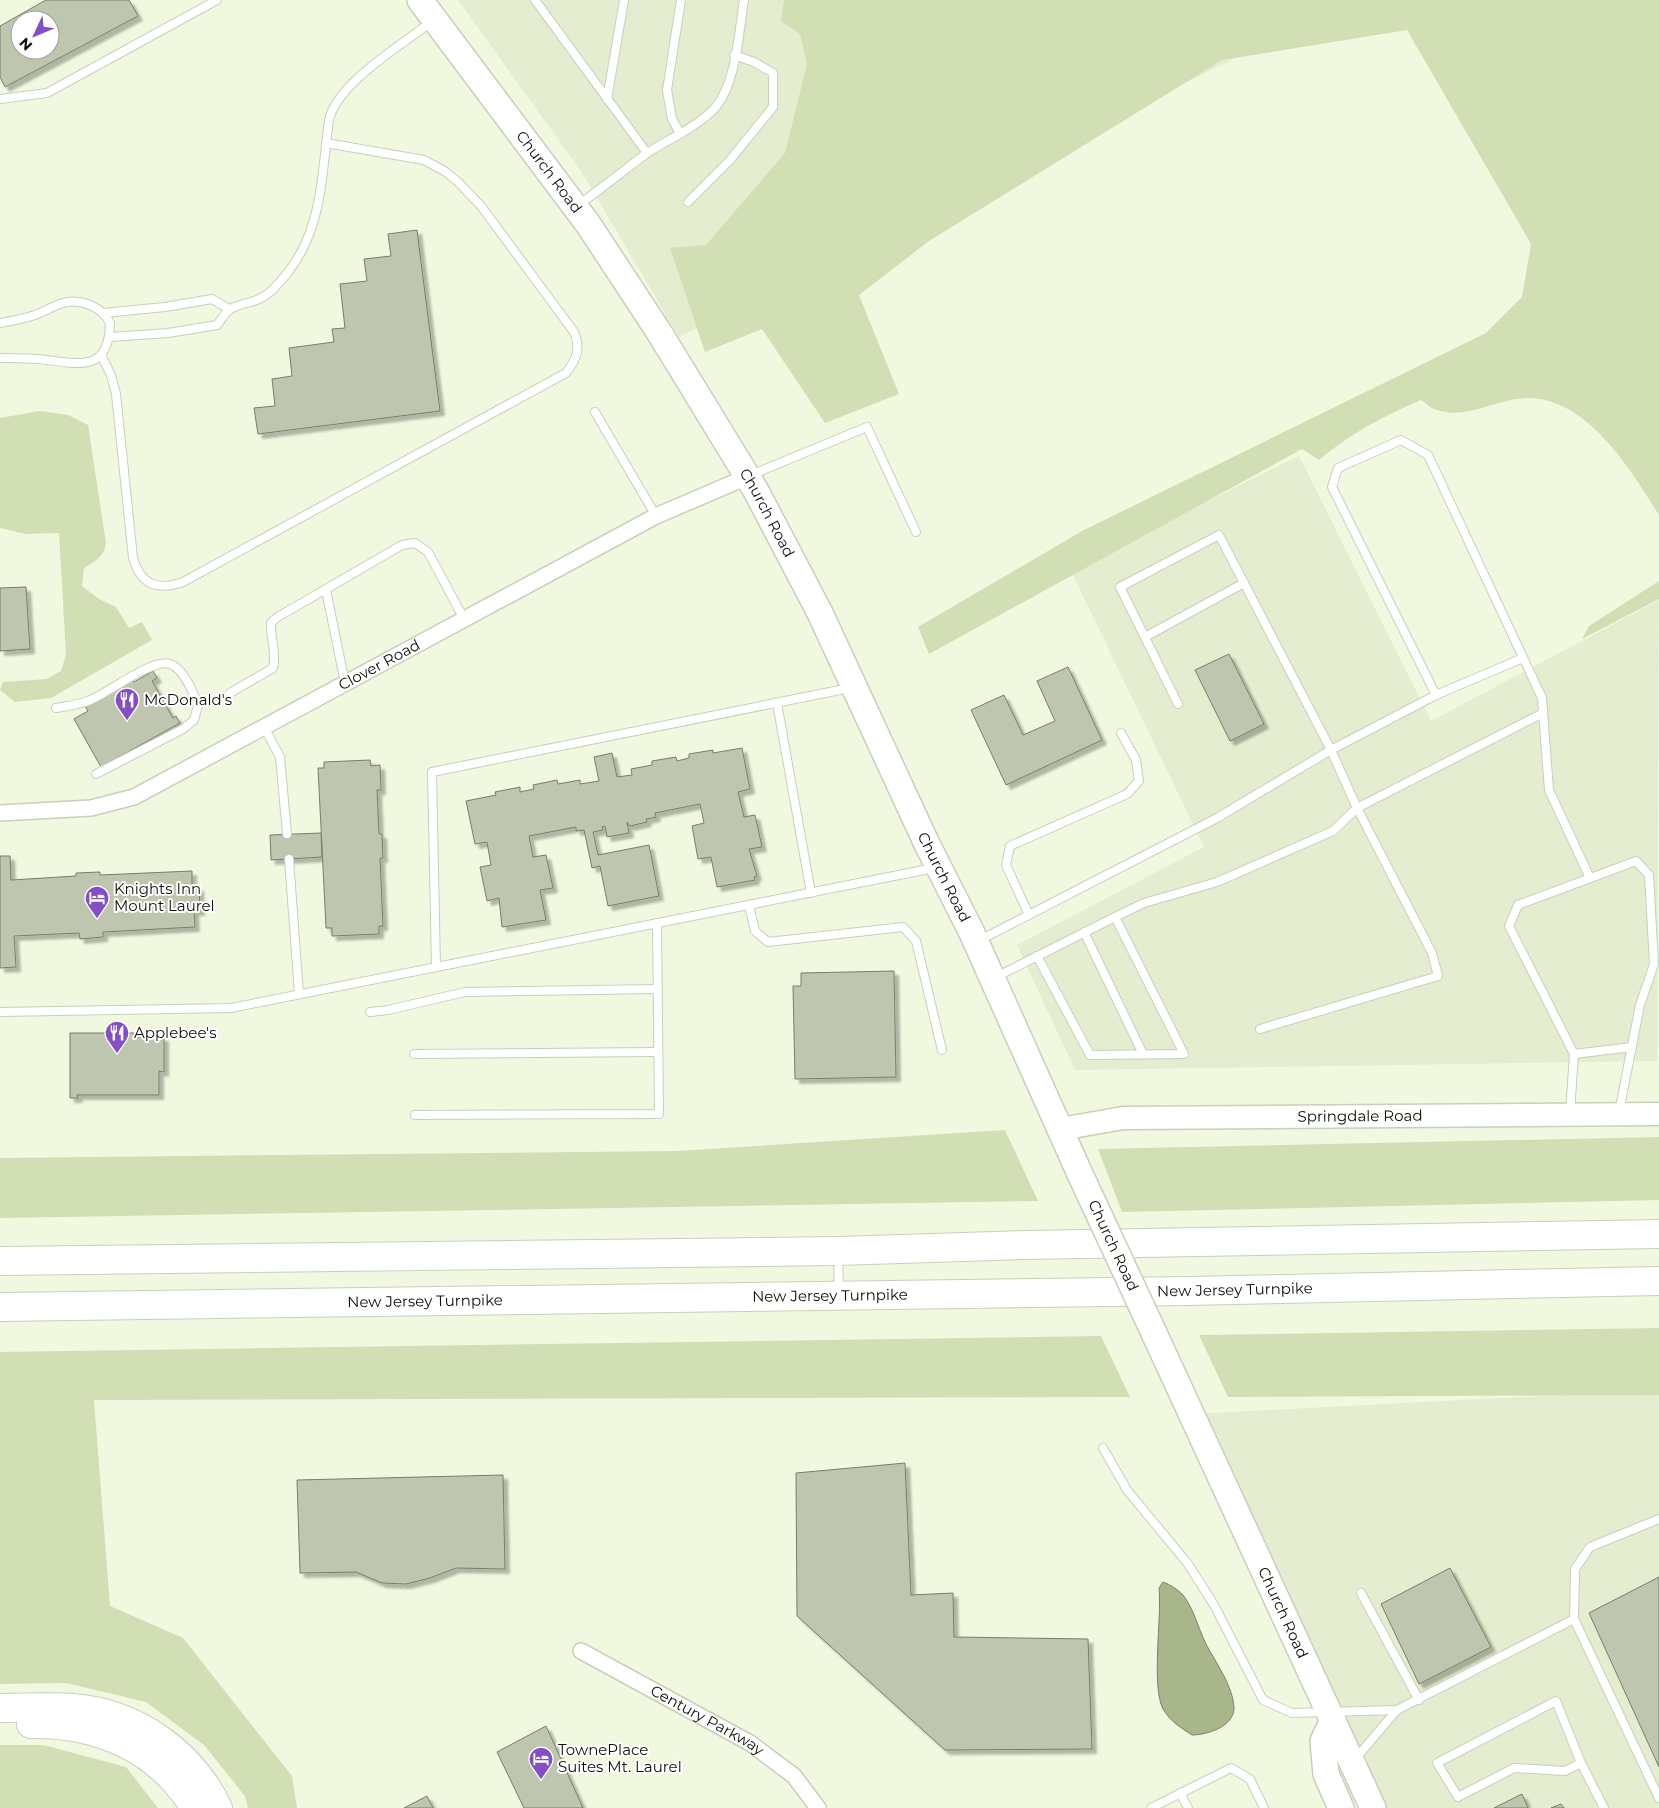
<svg xmlns="http://www.w3.org/2000/svg" width="1659" height="1808" font-family="Montserrat,sans-serif">
  <defs>
    <filter id="shadow"><feDropShadow dx="4.5" dy="4.5" stdDeviation="1" flood-color="#0004"/></filter>
  </defs>
  <rect width="100%" height="100%" fill="#f0f8e0"/>
  <g fill="#e4edcf">
    <polygon points="458,0 1351,0 679,337 581,171"/>
    <polygon points="1299,456 1431,721 1659,600 1657,1061 1075,1070 1017,945 1204,847 1070,569"/>
    <polygon points="1659,1390 1659,1808 1374,1808 1191,1414"/>
  </g>
  <g fill="#d2dfb4">
    <path d="M784,0H1659V515C1629,467 1582,389 1516,399C1490,403 1464,419 1437,410C1431,409 1426,403 1421,400C1383,416 1350,434 1319,460L1302,449L929,654L918,627L1082,531L1486,333L1522,297L1531,244L1407,30L1222,60L929,241L859,295L899,394L825,423L762,329L705,352L670,248L706,245L785,153L807,64L800,34L781,21Z"/>
    <path d="M40,411L68,415L88,425L106,543C104,556 96,561 84,568L82,586L99,599L116,607L129,628L142,622L152,640L51,698L15,702L0,690L3,682L47,679L61,671L66,655L59,533L26,534L0,528V418Z"/>
    <polygon points="1659,581 1659,599 1582,639 1589,626"/>
    <polygon points="1005,1130 1038,1201 0,1218 0,1158 677,1151"/>
    <polygon points="1659,1137 1659,1200 1122,1212 1098,1149"/>
    <polygon points="1659,1328 1659,1395 1228,1397 1199,1335"/>
    <polygon points="1101,1336 1130,1397 94,1400 110,1606 183,1638 292,1776 297,1808 248,1808 245,1796 204,1745 146,1702 66,1683 0,1684 0,1352"/>
    <polygon points="0,1745 43,1745 126,1767 158,1808 0,1808"/>
  </g>
  <path fill="#a9b68a" stroke="#7a8463" d="M1163,1582C1171,1585 1177,1589 1183,1595C1194,1609 1198,1628 1206,1644C1216,1663 1233,1686 1234,1708C1234,1727 1206,1735 1192,1735C1181,1728 1170,1721 1163,1709C1151,1685 1162,1619 1159,1588Z"/>
  <g fill="#bfc6b0" stroke="#777e69" fill-rule="evenodd" filter="url(#shadow)">
    <path d="M46,0H129L138,16L5,87L0,77V26ZM20,20H50V50H20Z"/>
    <polygon points="417,230 440,411 258,434 254,408 275,406 272,379 292,376 289,348 334,342 332,329 345,328 340,284 367,281 364,259 391,256 388,234"/>
    <polygon points="26,587 30,649 0,651 0,588"/>
    <polygon points="1229,654 1264,724 1230,741 1195,670"/>
    <polygon points="1068,667 1102,740 1006,785 971,710 1004,695 1023,735 1055,721 1037,681"/>
    <polygon points="153,671 157,678 152,681 173,718 176,716 180,723 101,767 74,719 88,711 85,706 132,680 134,682"/>
    <polygon points="742,748 750,789 738,792 744,817 755,815 762,847 749,849 757,876 754,877 755,880 717,887 711,857 698,859 692,826 704,823 700,804 655,813 656,817 646,819 647,822 630,826 627,822 629,833 607,837 605,826 602,827 603,830 593,832 598,855 649,845 659,896 608,906 600,866 592,868 584,830 576,831 576,827 529,836 533,857 546,855 553,888 540,890 546,920 502,927 499,898 487,901 480,867 491,865 487,842 475,844 466,801 496,795 495,792 520,787 520,792 534,789 533,785 557,780 558,784 580,780 580,784 599,781 594,757 612,753 617,777 632,775 631,769 652,765 652,761 676,757 677,761 689,758 689,754 713,750 713,753"/>
    <polygon points="370,760 371,766 380,765 381,790 377,790 379,834 382,834 383,858 380,858 383,926 379,926 379,934 332,936 332,928 326,928 318,768 324,768 324,762"/>
    <polygon points="321,833 322,857 271,860 270,835"/>
    <polygon points="0,856 10,856 11,880 76,876 76,873 100,872 100,875 192,871 192,887 199,887 200,911 194,911 195,927 103,932 103,937 80,939 79,933 14,936 16,967 0,968"/>
    <polygon points="894,971 896,1077 795,1079 793,986 801,986 801,973"/>
    <polygon points="70,1033 134,1033 134,1037 164,1037 164,1072 159,1071 159,1095 77,1095 78,1098 70,1098"/>
    <polygon points="905,1463 911,1595 953,1593 954,1637 1088,1639 1092,1749 945,1750 797,1616 796,1473"/>
    <polygon points="503,1475 505,1569 456,1568 430,1578 406,1584 382,1583 356,1572 300,1573 297,1480"/>
    <polygon points="1450,1568 1491,1647 1419,1684 1381,1604"/>
    <polygon points="1659,1577 1659,1767 1589,1613"/>
    <polygon points="546,1726 583,1808 524,1808 497,1752"/>
    <polygon points="1522,1794 1528,1808 1494,1808"/>
    <polygon points="427,1796 433,1808 404,1808"/>
    <polygon points="1561,1804 1564,1808 1551,1808"/>
  </g>
  <g fill="none" stroke-linecap="round" stroke-linejoin="round">
    <defs>
      <g id="lane">
        <polyline points="535,0 647,153 579,205"/>
        <polyline points="0,99 47,93 217,0"/>
        <polyline points="607,99 624,0"/>
        <polyline points="680,133 672,119 667,90 681,0"/>
        <path d="M647,153C669,139 697,127 715,108C736,84 739,31 744,0"/>
        <polyline points="688,202 730,160 773,107 773,73 754,62 734,55"/>
        <polyline points="104,313 165,307 212,299 229,309"/>
        <path d="M0,323C12,321 23,319 35,315C43,312 51,307 60,304C78,297 102,306 110,323C109,370 83,365 47,360C32,358 16,358 0,358"/>
        <path d="M110,337L168,333L217,325C221,320 225,313 229,310C241,301 255,305 270,292C323,243 320,186 329,120C337,83 402,45 431,22"/>
        <path d="M101,355L111,375L116,394L133,558C141,585 157,591 183,582L566,373C577,359 581,348 574,332L481,206L458,182L446,172L424,160L326,143"/>
        <polyline points="595,412 656,516"/>
        <polyline points="751,475 867,427 916,532"/>
        <polyline points="326,590 345,683"/>
        <polyline points="1145,637 1244,583"/>
        <path d="M230,693L273,668C277,653 270,638 271,623L276,618L402,545L415,543L428,552L464,619"/>
        <polyline points="1436,695 1523,658"/>
        <polyline points="777,703 811,893"/>
        <path d="M56,708C67,706 79,705 90,700C108,693 153,658 170,664C184,669 193,692 198,705L194,720L183,729L96,774"/>
        <polyline points="264,727 280,757 287,834"/>
        <polyline points="289,859 299,994"/>
        <polyline points="749,905 755,931 768,942 903,927 916,941 942,1050"/>
        <polyline points="1029,915 1006,865 1010,846 1127,794 1139,781 1136,760 1121,733"/>
        <polyline points="1115,917 1144,903 1217,882 1333,831 1357,808 1331,750 1436,695 1332,487 1338,468 1401,440 1428,455 1542,698 1549,790 1590,878"/>
        <polyline points="1084,932 1143,1054"/>
        <polyline points="980,940 1217,818 1331,750 1219,535 1120,587 1178,704"/>
        <polyline points="436,967 432,772 850,688"/>
        <polyline points="994,978 1115,917 1184,1054 1090,1055 1037,956"/>
        <polyline points="0,1012 231,1008 934,868"/>
        <polyline points="370,1012 388,1010 465,992 658,989"/>
        <polyline points="1260,1029 1438,976 1432,953 1357,808 1543,713"/>
        <polyline points="414,1054 658,1052"/>
        <polyline points="1574,1054 1632,1047"/>
        <polyline points="1570,1113 1574,1054 1509,926 1518,905 1636,861 1649,875 1654,964 1640,1005 1619,1112"/>
        <polyline points="415,1115 659,1114 657,923"/>
        <polyline points="838,1255 839,1291"/>
        <polyline points="1103,1448 1127,1490 1188,1564 1214,1605 1263,1700 1292,1713 1397,1710 1574,1619"/>
        <polyline points="1659,1519 1590,1547 1575,1569 1574,1619 1659,1798"/>
        <polyline points="1361,1593 1419,1700"/>
        <polyline points="1356,1758 1397,1710"/>
        <polyline points="1581,1763 1565,1771 1514,1768 1458,1797 1437,1763 1556,1701 1581,1763 1604,1808"/>
        <polyline points="1180,1793 1188,1808"/>
        <polyline points="1151,1808 1231,1768 1250,1779 1264,1808"/>
      </g>
      <g id="street">
        <path id="s1" d="M0,813L91,808L134,797L656,516L747,477"/>
        <path id="s2" d="M581,1651L750,1743L794,1776L818,1808"/>
      </g>
      <g id="secondary">
        <path id="s3" d="M1061,1129L1123,1118L1659,1114"/>
      </g>
      <g id="primary">
        <path id="s4" d="M420,0L588,224L659,332L755,489L820,613L926,842L972,933L1080,1174"/>
        <path id="s5" d="M1154,1333L1373,1808"/>
        <polyline points="1333,1720 1323,1741 1326,1774 1341,1808"/>
      </g>
      <g id="highway">
        <polyline points="0,1261 838,1251 1024,1245 1659,1234"/>
        <path id="s6" d="M0,1307L1187,1291L1659,1281"/>
        <path d="M0,1708C24,1708 49,1706 73,1708C136,1713 191,1752 218,1808"/>
        <path d="M31,1724C99,1723 159,1749 195,1808"/>
      </g>
    </defs>
    <use href="#lane" stroke="#c8d0b9" stroke-width="10"/>
    <use href="#street" stroke="#c8d0b9" stroke-width="18"/>
    <use href="#secondary" stroke="#c8d0b9" stroke-width="25"/>
    <use href="#primary" stroke="#c8d0b9" stroke-width="28"/>
    <use href="#highway" stroke="#c8d0b9" stroke-width="30"/>
    <use href="#lane" stroke="#fff" stroke-width="8"/>
    <use href="#street" stroke="#fff" stroke-width="15"/>
    <use href="#secondary" stroke="#fff" stroke-width="22"/>
    <use href="#primary" stroke="#fff" stroke-width="25"/>
    <use href="#highway" stroke="#fff" stroke-width="28"/>
    <defs>
      <g id="primary-bridge">
        <path id="s7" d="M1080,1174L1154,1333"/>
      </g>
    </defs>
    <use href="#primary-bridge" stroke="#c8d0b9" stroke-width="28" stroke-linecap="butt"/>
    <use href="#primary-bridge" stroke="#fff" stroke-width="25"/>
  </g>
  <defs>
    <symbol id="restaurant-pin" viewBox="-11 -11 22 30"><path d="M0 17L-7.5 6A9.5 9.5 0 1 1 7.5 6Z" fill="#844fc6" stroke="#fff"/><path d="M-5-6h1v4h1v-4h1v4h1v-4h1v5L-1.5 .5V6h-2V.5L-5-1ZM5-6V6H3V1.5H1.5Q1.5-4 5-6Z" fill="#fff"/></symbol>
    <symbol id="hotel-pin" viewBox="-11 -11 22 30"><path d="M0 17L-7.5 6A9.5 9.5 0 1 1 7.5 6Z" fill="#844fc6" stroke="#fff"/><path d="M-6-4.5h1.5V1H6V5H4.5V3h-9V5H-6ZM-4 0a1.8 1.8 0 1 1 3.6 0ZM.5 0V-2.5h3Q6-2.5 6 0Z" fill="#fff"/></symbol>
  </defs>
  <g fill-rule="evenodd">
    <use href="#restaurant-pin" x="113" y="686" width="28" height="38"/>
    <use href="#hotel-pin" x="83" y="884" width="28" height="38"/>
    <use href="#restaurant-pin" x="103" y="1019" width="28" height="38"/>
    <use href="#hotel-pin" x="527" y="1745" width="28" height="38"/>
  </g>
  <g text-anchor="middle" stroke-width="4" stroke-linejoin="round" paint-order="stroke">
    <g font-size="15" fill="#0d0f07" stroke="#fff">
      <text dy="5" stroke="none"><textPath href="#s4" startOffset="215">Church Road</textPath></text>
      <text dy="5" stroke="none"><textPath href="#s4" startOffset="620">Church Road</textPath></text>
      <text dy="5" stroke="none"><textPath href="#s1" startOffset="414">Clover Road</textPath></text>
      <text dy="5" stroke="none"><textPath href="#s4" startOffset="1025">Church Road</textPath></text>
      <text dy="5" stroke="none"><textPath href="#s3" startOffset="300">Springdale Road</textPath></text>
      <text dy="5" stroke="none"><textPath href="#s7" startOffset="79">Church Road</textPath></text>
      <text dy="5" stroke="none"><textPath href="#s6" startOffset="1235">New Jersey Turnpike</textPath></text>
      <text dy="5" stroke="none"><textPath href="#s6" startOffset="830">New Jersey Turnpike</textPath></text>
      <text dy="5" stroke="none"><textPath href="#s6" startOffset="425">New Jersey Turnpike</textPath></text>
      <text dy="5" stroke="none"><textPath href="#s5" startOffset="308">Church Road</textPath></text>
      <text dy="5" stroke="none"><textPath href="#s2" startOffset="144">Century Parkway</textPath></text>
    </g>
    <g font-size="15" fill="#0d0f07" stroke="#fff" text-anchor="start">
      <text x="144" y="705">McDonald's</text>
      <text x="114" y="894">Knights Inn<tspan x="114" dy="17">Mount Laurel</tspan></text>
      <text x="134" y="1038">Applebee's</text>
      <text x="558" y="1755">TownePlace<tspan x="558" dy="17">Suites Mt. Laurel</tspan></text>
    </g>
  </g>
  <g transform="translate(35 35) rotate(226)"><circle r="24" fill="#ffffff" stroke="#9e9f9c"/>
  <path d="M0-4L9 19L0 12L-9 19Z" fill="#844fc6"/>
  <text y="-8" font-size="14" font-weight="bold" text-anchor="middle" fill="#0d0f07">N</text>
  </g>
</svg>
